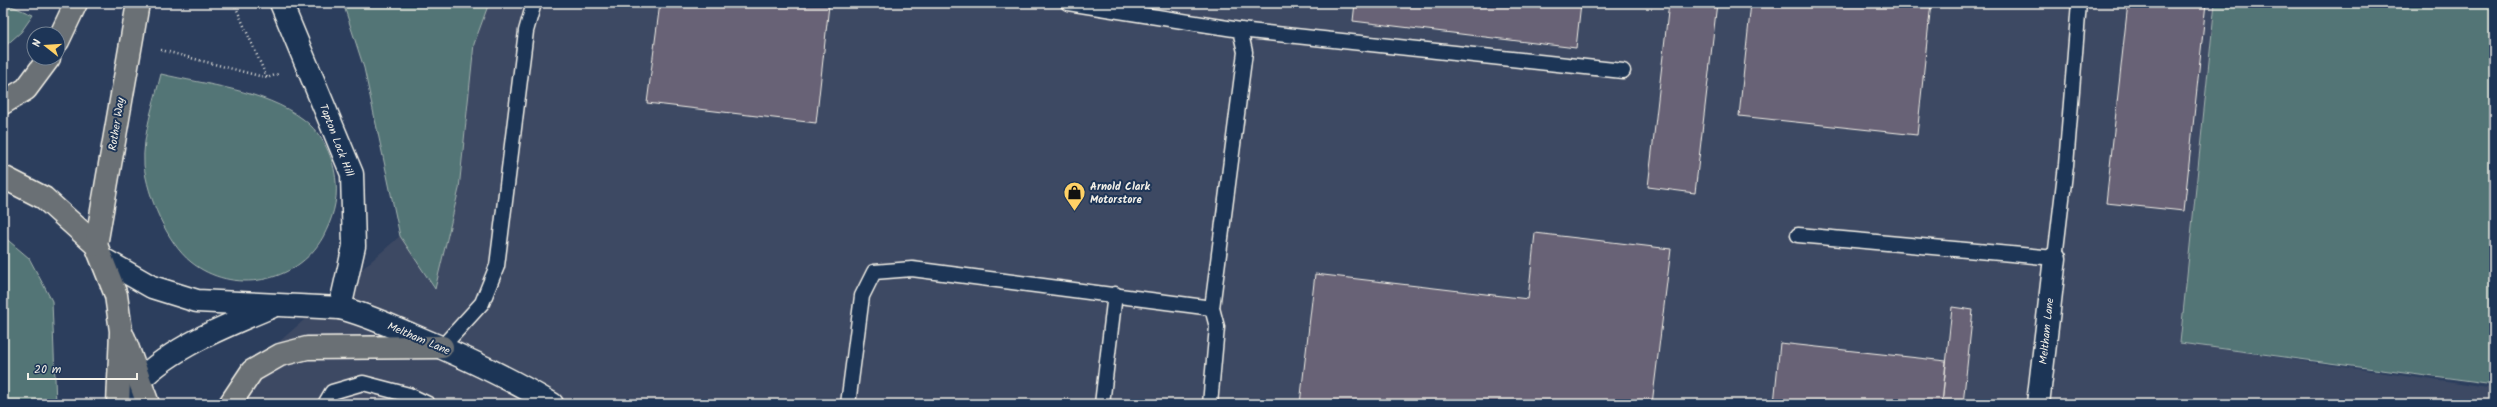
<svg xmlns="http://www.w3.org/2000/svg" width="2497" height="407" font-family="Kalam,sans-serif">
  <rect width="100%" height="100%" fill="#2c3e5d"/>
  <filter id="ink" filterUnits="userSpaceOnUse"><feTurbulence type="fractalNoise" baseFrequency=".025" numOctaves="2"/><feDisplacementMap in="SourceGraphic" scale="8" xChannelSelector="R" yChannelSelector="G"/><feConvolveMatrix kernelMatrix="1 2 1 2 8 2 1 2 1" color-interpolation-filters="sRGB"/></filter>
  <g filter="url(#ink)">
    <polygon fill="#3e4964" points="489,3 2215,3 2180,343 2494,389 2494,404 230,404 264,355 400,236 434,289 459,189 474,44"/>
    <g fill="#537576" stroke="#a4b3af">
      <polygon points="4,3 33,15 21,32 3,48"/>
      <polygon points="343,3 489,3 474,44 459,189 435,289 400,236 364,68"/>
      <polygon points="2215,3 2494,3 2494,385 2180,343"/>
      <path d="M161,74C207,85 264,90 303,119C323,134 334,158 336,182C338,201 332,220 323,237C297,284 232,295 191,262C167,243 147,195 144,165C142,136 154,103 161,74Z"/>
      <polygon points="3,236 29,258 52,301 56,404 3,404"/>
    </g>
    <g fill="#676276" stroke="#f4f1e8">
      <polygon points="660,3 829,5 816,123 647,103"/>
      <polygon points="1355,3 1581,3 1576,48 1353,21"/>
      <polygon points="1669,3 1717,3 1695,193 1648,187"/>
      <polygon points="1751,3 1931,3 1917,135 1739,116"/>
      <polygon points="2128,3 2206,3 2184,211 2106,203"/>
      <polygon points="1535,233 1671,249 1652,404 1300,404 1315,274 1528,299"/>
      <polygon points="1952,307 1973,310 1963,404 1942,404"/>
      <polygon points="1780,343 1946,361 1942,404 1774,404"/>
    </g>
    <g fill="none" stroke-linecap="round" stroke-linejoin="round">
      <defs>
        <g id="lane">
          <polyline points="1068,3 1240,30 1245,52 1212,308 1217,327 1210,404"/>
          <polyline points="1240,30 1623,71"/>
          <polyline points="1798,235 2055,258 2066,165 2079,3"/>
          <polyline points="442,347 482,303 497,266 526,31 534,3"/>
          <polyline points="325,404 332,392 363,383 409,395 428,404"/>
          <polyline points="848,404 862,296 874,272 912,269 1212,308"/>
          <polyline points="1102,404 1115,294"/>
        </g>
        <g id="street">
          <polyline points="281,3 352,174 354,246 340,308"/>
          <path d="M103,259L152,287L197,301L340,308C365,314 388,325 412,335C460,355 508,377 552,404"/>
          <path d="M120,404C127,396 133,387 140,380C174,346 228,325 271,307"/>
          <polyline points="2038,404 2055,258"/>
        </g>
        <g id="highway">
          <polyline points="58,41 76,3"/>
          <polyline points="3,103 26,89 49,58"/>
          <polyline points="3,177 44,198 96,245 116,295 121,331 118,404"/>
          <polyline points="96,245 138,3"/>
          <polyline points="124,338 148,404"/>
          <polyline points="230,404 252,371 280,355 307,348 442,347"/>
        </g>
      </defs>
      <use href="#lane" stroke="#f4f1e8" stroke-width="17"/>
      <use href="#street" stroke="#f4f1e8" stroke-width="25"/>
      <use href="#highway" stroke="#f4f1e8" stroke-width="25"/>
      <g stroke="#f4f1e8" stroke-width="2.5" stroke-dasharray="1 3" stroke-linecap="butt">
        <polyline points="234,3 267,78"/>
        <polyline points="161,50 267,78 278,74"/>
      </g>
      <use href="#lane" stroke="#1d3557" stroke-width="14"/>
      <use href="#street" stroke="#1d3557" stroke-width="22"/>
      <use href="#highway" stroke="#6a7074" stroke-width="22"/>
    </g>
  </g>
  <defs>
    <symbol id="shop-pin" viewBox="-11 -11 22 30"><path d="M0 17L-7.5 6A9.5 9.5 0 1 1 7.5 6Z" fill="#ffd166" stroke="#1d3557"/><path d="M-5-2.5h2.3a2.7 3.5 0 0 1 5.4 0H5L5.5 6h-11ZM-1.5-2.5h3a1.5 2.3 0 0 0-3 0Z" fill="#111"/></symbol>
  </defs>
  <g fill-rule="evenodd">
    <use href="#shop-pin" x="1062" y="180" width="25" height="34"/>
  </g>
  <g text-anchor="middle" stroke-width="4" stroke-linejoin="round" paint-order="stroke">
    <g font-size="11" fill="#f4f1e8" stroke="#1d3557">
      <text transform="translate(116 124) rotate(-81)" y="4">Rother Way</text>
      <text transform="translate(337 140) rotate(69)" y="4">Tapton Lock Hill</text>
      <text transform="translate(2046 331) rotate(-84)" y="4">Meltham Lane</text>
      <text transform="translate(419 338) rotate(23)" y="4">Meltham Lane</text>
    </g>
    <g font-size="11" font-weight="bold" fill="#f4f1e8" stroke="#1d3557" text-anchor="start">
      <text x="1090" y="190">Arnold Clark<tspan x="1090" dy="13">Motorstore</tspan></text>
    </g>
  </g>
  <rect width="2497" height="407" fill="none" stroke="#1d3557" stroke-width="16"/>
  <rect x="8" y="8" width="2481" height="391" fill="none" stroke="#f4f1e8" stroke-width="1.5" filter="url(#ink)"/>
  <g transform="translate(46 46) rotate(287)"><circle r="19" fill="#1d3557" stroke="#738091"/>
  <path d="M0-3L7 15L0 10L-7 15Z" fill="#ffd166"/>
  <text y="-6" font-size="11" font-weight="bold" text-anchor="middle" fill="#f4f1e8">N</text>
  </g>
  <path d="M28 373v6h109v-6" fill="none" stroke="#f4f1e8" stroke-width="2"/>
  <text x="34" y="373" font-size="12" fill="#f4f1e8" stroke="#1d3557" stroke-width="3" paint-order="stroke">20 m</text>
</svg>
